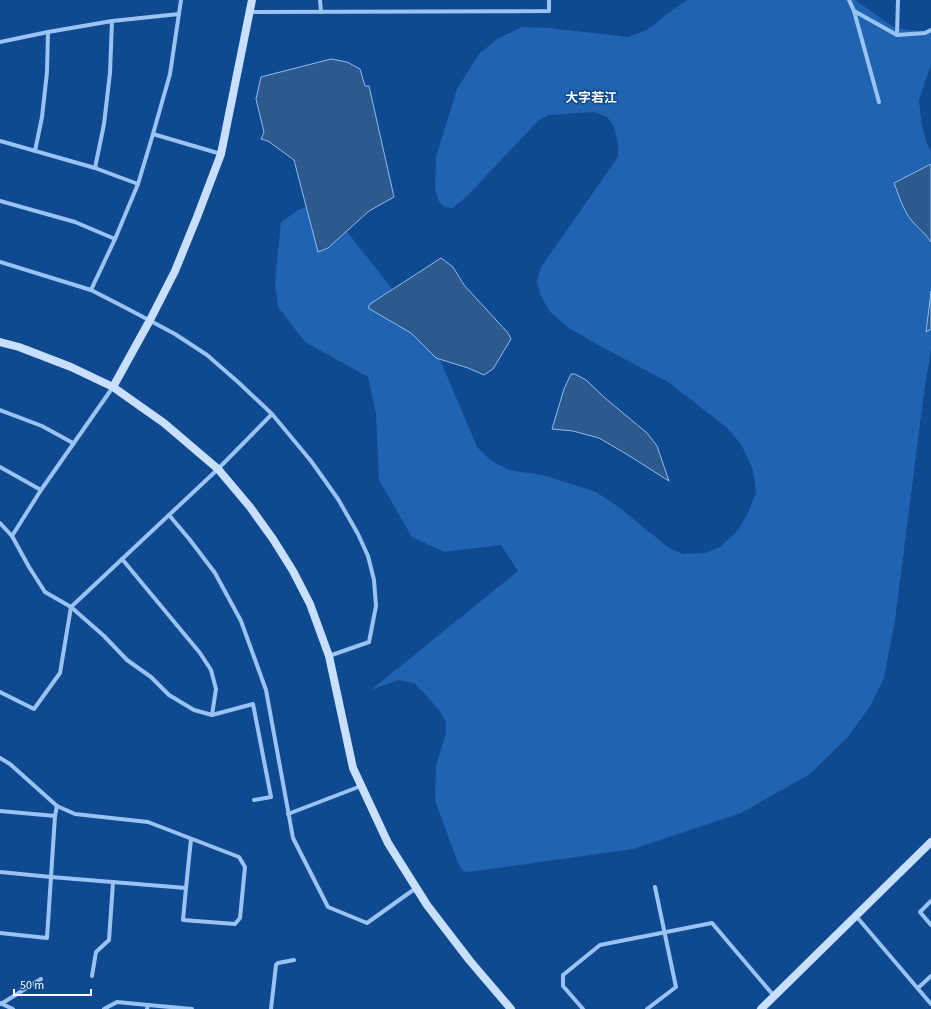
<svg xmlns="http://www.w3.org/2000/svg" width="931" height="1009" font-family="'Source Sans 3','Noto Sans JP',sans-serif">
  <rect width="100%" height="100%" fill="#0f4990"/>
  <polygon fill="#2063b0" points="687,0 855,0 895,28 920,31 931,31 931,65 919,100 922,127 928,146 931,151 931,350 925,385 895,620 884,678 871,705 847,738 810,774 741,813 633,849 469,872 463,871 458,863 435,800 436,766 446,733 446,722 439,710 424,693 414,683 398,680 371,690 518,571 501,545 444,552 412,537 379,480 376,414 368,377 305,342 278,307 275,283 281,222 297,211 313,203 337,219 427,333 439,357 477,447 490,460 509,470 543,475 596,492 620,508 669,548 683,554 705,553 720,547 738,530 749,511 756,492 753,470 741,444 726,427 668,382 600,346 569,328 550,312 540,294 537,281 541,267 618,157 618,143 613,125 607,117 594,112 548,115 538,121 468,195 453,208 445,207 439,202 435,189 436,157 457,89 479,54 497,39 522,27 550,28 628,37 647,30 671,11"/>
  <g fill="#2e598d" stroke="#8abef7">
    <polygon points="331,59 347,62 360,69 365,86 369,86 394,197 369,211 328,248 318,252 294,160 268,141 261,139 264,132 256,99 261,77"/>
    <path d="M931,164V242C926,234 918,228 912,221C903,210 899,196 894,183Z"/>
    <polygon points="441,258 453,267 464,285 508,333 511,339 493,369 484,375 468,368 436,358 411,333 368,308 370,304"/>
    <polygon points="931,291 931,329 926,332 931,292"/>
    <polygon points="571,374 575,374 586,380 605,398 647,433 657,446 669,481 628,455 599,438 573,431 552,429 564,389"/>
  </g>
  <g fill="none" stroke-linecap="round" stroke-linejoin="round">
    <g stroke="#99c3f3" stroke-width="4">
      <polyline points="320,0 321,12"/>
      <polyline points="849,0 854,11 897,35 925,33 931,30"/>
      <polyline points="854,11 879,102"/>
      <polyline points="251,12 549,11 549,0"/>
      <polyline points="897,35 898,0"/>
      <polyline points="0,42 48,32 112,21 179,14"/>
      <polyline points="153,134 221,154"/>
      <polyline points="0,141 95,168 138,184"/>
      <polyline points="35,151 42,117 47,72 48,32"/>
      <polyline points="95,168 104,124 110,73 112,21"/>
      <polyline points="0,201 75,222 115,239"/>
      <polyline points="0,262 91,290 128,309 175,334 207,355 238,382 272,414 218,469 71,607 60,673 34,709 0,692"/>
      <polyline points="91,290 115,239 138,184 153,134 170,74 181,0"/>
      <polyline points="0,410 42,426 73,443"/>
      <polyline points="272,414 311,461 338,499 358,534 368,556 374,580 376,606 369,642 329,656"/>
      <polyline points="0,467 41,490"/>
      <polyline points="169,515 190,540 215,573 241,621 266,690 293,838 328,907 367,923 416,888"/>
      <polyline points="0,523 12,536 29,567 45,592 71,607 104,636 127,660 151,677 169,695 194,710 212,715 253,704 271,797 254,800"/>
      <polyline points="12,536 41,490 113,387"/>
      <polyline points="122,559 200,653 211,670 216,689 212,715"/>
      <polyline points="0,758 10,764 57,806 75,814 148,822 239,857 245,867 240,918 235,924 183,920 186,888 191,839"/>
      <polyline points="0,811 55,816"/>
      <polyline points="288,814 361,786"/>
      <polyline points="0,872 51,877 186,888"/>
      <polyline points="931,901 920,912 931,925"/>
      <polyline points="856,916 931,1004"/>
      <polyline points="0,933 47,938 55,816 57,806"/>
      <polyline points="92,976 96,952 109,940 113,882"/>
      <polyline points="918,988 931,976"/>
      <polyline points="0,1003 13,1009"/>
      <polyline points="1,1004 41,979"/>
      <polyline points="104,1009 117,1002 148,1005"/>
      <polyline points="147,1009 148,1005 192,1009"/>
      <polyline points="271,1009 276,965 278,963 294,960"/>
      <polyline points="583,1009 563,986 563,975 600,945 712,923 774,996"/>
      <polyline points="647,1009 676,987 655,887"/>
    </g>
    <g stroke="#c8e0fd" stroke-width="8">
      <polyline points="0,342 19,347 71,367 113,387 164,423 218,469 250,507 273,539 293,571 310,604 329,656 353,768 388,843 427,905 470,961 511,1009"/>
      <polyline points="113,387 150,320 175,271 197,217 221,154 252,0"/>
      <polyline points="761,1009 931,842"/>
    </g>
  </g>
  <g text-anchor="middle" stroke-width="3" stroke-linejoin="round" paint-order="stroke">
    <g font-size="13" font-weight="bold" fill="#fff" stroke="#0f4990">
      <text x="591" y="102">大字若江</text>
    </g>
  </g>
  <path d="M14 989v6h77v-6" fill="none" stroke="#ffffff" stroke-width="2"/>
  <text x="20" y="989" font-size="12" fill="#ffffff" stroke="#0f4990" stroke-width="3" paint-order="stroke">50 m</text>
</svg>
